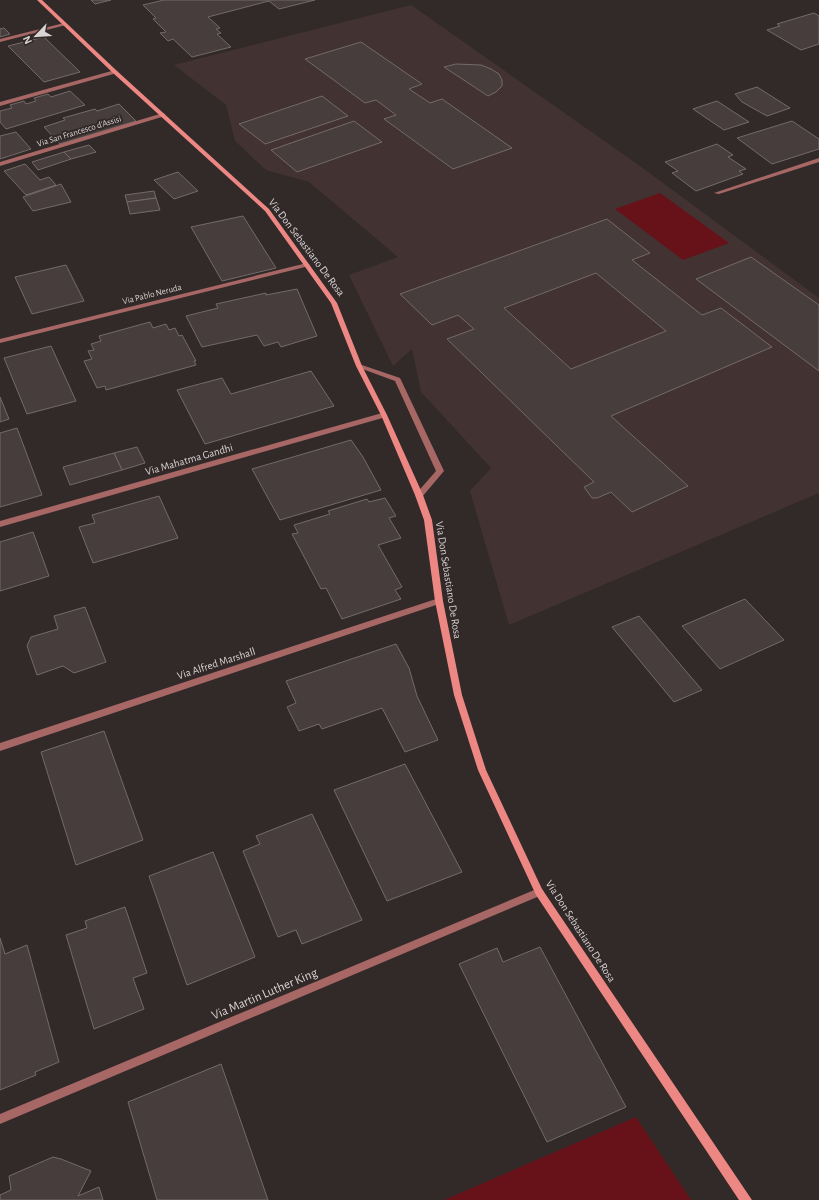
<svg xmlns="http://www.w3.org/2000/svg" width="819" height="1200" font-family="'Alegreya Sans',sans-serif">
  <rect width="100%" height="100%" fill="#322929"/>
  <polygon fill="#423332" points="411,5 640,166 819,298 819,493 509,625 470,491 491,468 421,392 412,349 393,366 349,275 398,257 309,182 266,170 235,141 226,105 174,65"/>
  <g fill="#661218">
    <polygon points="660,193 729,243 683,260 615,209"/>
    <polygon points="636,1117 691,1200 444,1200"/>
  </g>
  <g fill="#463d3c" stroke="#736a69" fill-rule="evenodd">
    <polygon points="91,0 111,0 95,4"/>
    <polygon points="164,0 315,0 279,9 269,1 208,17 220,28 216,29 221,33 217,34 231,47 192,57 173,39 168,41 160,33 166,32 153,19 156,18 143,5"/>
    <polygon points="814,13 819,16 819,44 801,50 767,30 780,26 777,24"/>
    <polygon points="4,28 10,34 0,37 0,29"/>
    <polygon points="44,37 80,72 44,82 8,46"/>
    <polygon points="361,42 422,84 409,89 430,103 442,99 512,148 453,169 384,119 396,115 376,100 365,103 305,59"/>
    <polygon points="456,64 481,65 491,69 499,74 502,80 502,86 496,92 488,96 444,67"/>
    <polygon points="757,87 790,108 767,116 742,102 735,94"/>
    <polygon points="70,91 85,105 6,129 0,122 0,111 12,108 10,105 24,101 26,104 36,101 34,98 48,94 51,97"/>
    <polygon points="322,96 348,116 265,144 239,124"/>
    <polygon points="717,101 749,122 724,130 693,109"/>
    <polygon points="119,104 136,121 60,144 44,127 65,120 63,118 95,109 97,111"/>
    <polygon points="354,121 382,142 297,172 271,150"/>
    <polygon points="792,121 819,139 819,149 772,164 737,138"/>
    <polygon points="16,132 31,149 0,159 0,136"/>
    <polygon points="717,144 733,155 728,157 746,169 739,171 743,174 696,191 672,173 678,171 665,162"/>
    <polygon points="89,145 96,152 71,159 64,152"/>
    <polygon points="64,152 71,159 38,170 32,162"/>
    <polygon points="25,164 40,180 49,177 56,185 26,195 4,171"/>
    <polygon points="178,172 198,191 174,199 154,180"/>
    <polygon points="61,184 71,202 33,211 23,197"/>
    <polygon points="154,191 156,198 127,202 125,195"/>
    <polygon points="156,198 160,210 130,214 127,202"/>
    <polygon points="243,216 276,268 222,281 191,227"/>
    <path d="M607,219L650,253L632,260L702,315L721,308L772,347L611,416L688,486L632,512L611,492L597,498H592L584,487L594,482L447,339L474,329L458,315L432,325L400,294ZM596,273L666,331L571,369L504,308Z"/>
    <polygon points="751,257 819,305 819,371 696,279"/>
    <polygon points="66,265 84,301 32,314 15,277"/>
    <polygon points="297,289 317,336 281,347 278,342 264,346 257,335 202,347 186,316 218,308 216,304 266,293 266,295"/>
    <polygon points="150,322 153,328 166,324 169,330 175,328 179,336 182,335 196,361 194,361 196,365 106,390 105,386 97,388 84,361 92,359 88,351 94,350 91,344 101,341 99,336"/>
    <polygon points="51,346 76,401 27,414 4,358"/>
    <polygon points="311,371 334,406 205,444 177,390 222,378 231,394"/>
    <polygon points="0,397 9,419 0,422"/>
    <polygon points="17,428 42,495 0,507 0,433"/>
    <polygon points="351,440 363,457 381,490 280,520 252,469"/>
    <polygon points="137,447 145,463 122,470 114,453"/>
    <polygon points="114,453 122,470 70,485 63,467"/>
    <polygon points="159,496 178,538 93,563 79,527 95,523 92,515"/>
    <polygon points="385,498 396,516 389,518 401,538 378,545 402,587 395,590 401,599 342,619 326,588 321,589 292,534 298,533 294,525 330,514 328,511 367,499 369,502"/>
    <polygon points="33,532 49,576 0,591 0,542"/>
    <polygon points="745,599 784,640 720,669 682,626"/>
    <polygon points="85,607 106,662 74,673 63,666 37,675 27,646 31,637 58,629 54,616"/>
    <polygon points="639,616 702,690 674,702 612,627"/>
    <polygon points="396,644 409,668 417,696 438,740 405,752 382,708 322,729 319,724 299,731 287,707 296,703 286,681"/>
    <polygon points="104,731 143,840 76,865 41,752"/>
    <polygon points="405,764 462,872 387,901 334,790"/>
    <polygon points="312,814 362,920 302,944 296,930 278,937 243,851 260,844 256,836"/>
    <polygon points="213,852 255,957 187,985 149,876"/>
    <polygon points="125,907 147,973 133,978 144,1009 94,1029 66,935 87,928 85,921"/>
    <polygon points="0,938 5,954 27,945 59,1062 35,1072 36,1075 0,1090"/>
    <polygon points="540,947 626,1107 547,1142 459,964 497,948 503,962"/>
    <polygon points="221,1064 268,1200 157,1200 128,1102"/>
    <polygon points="53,1157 61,1159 91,1171 78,1196 99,1187 103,1200 0,1200 0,1195 11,1190 9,1176"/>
  </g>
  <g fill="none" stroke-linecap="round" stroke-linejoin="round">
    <g fill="#a76764" fill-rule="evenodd">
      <polygon points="115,70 118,72 117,73 0,106 0,102"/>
      <polygon points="359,364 400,378 401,380 444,471 422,497 416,497 415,495 436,471 395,381 357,367 357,365"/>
    </g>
    <g fill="#a76764" fill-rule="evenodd">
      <polygon points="64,23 66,23 66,25 0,42 0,39"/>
      <polygon points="163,113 165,114 165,116 0,166 0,162"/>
      <polygon points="819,158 819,162 719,194 714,193"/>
      <polygon points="307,263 310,265 309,266 0,343 0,339"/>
      <polygon points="382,413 384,413 387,415 386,417 0,527 0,521"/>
      <polygon points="439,598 442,599 443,601 442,603 0,751 0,743"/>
      <polygon points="539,888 542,889 544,892 542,895 0,1124 0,1114"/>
    </g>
    <polygon fill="#ed8783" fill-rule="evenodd" points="37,0 42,0 117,71 269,209 337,303 362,366 387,415 423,495 432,520 443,601 462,695 486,770 542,889 752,1200 739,1200 536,895 478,770 454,695 435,601 424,520 415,495 381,415 356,366 331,303 265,211 113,73"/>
  </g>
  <g text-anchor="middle" stroke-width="4" stroke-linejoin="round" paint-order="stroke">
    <g font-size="9" fill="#d9d3d3" stroke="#322929">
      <text transform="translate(79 131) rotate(-17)" y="3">Via San Francesco d'Assisi</text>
      <text transform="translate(152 294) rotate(-14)" y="3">Via Pablo Neruda</text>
    </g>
    <g font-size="11" fill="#d9d3d3" stroke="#322929">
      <text transform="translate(307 247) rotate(53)" y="4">Via Don Sebastiano De Rosa</text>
      <text transform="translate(189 459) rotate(-16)" y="4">Via Mahatma Gandhi</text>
      <text transform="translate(449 580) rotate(81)" y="4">Via Don Sebastiano De Rosa</text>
      <text transform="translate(216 663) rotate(-18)" y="4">Via Alfred Marshall</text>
      <text transform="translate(581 931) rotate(57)" y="4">Via Don Sebastiano De Rosa</text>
    </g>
    <g font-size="13" fill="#d9d3d3" stroke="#322929">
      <text transform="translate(264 993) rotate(-23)" y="5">Via Martin Luther King</text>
    </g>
  </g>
  <g transform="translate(36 36) rotate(245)" stroke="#322929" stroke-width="3" paint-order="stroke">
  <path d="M0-3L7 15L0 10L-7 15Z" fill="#d9d3d3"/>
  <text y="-6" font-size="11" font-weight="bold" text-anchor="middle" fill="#d9d3d3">N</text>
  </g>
</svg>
